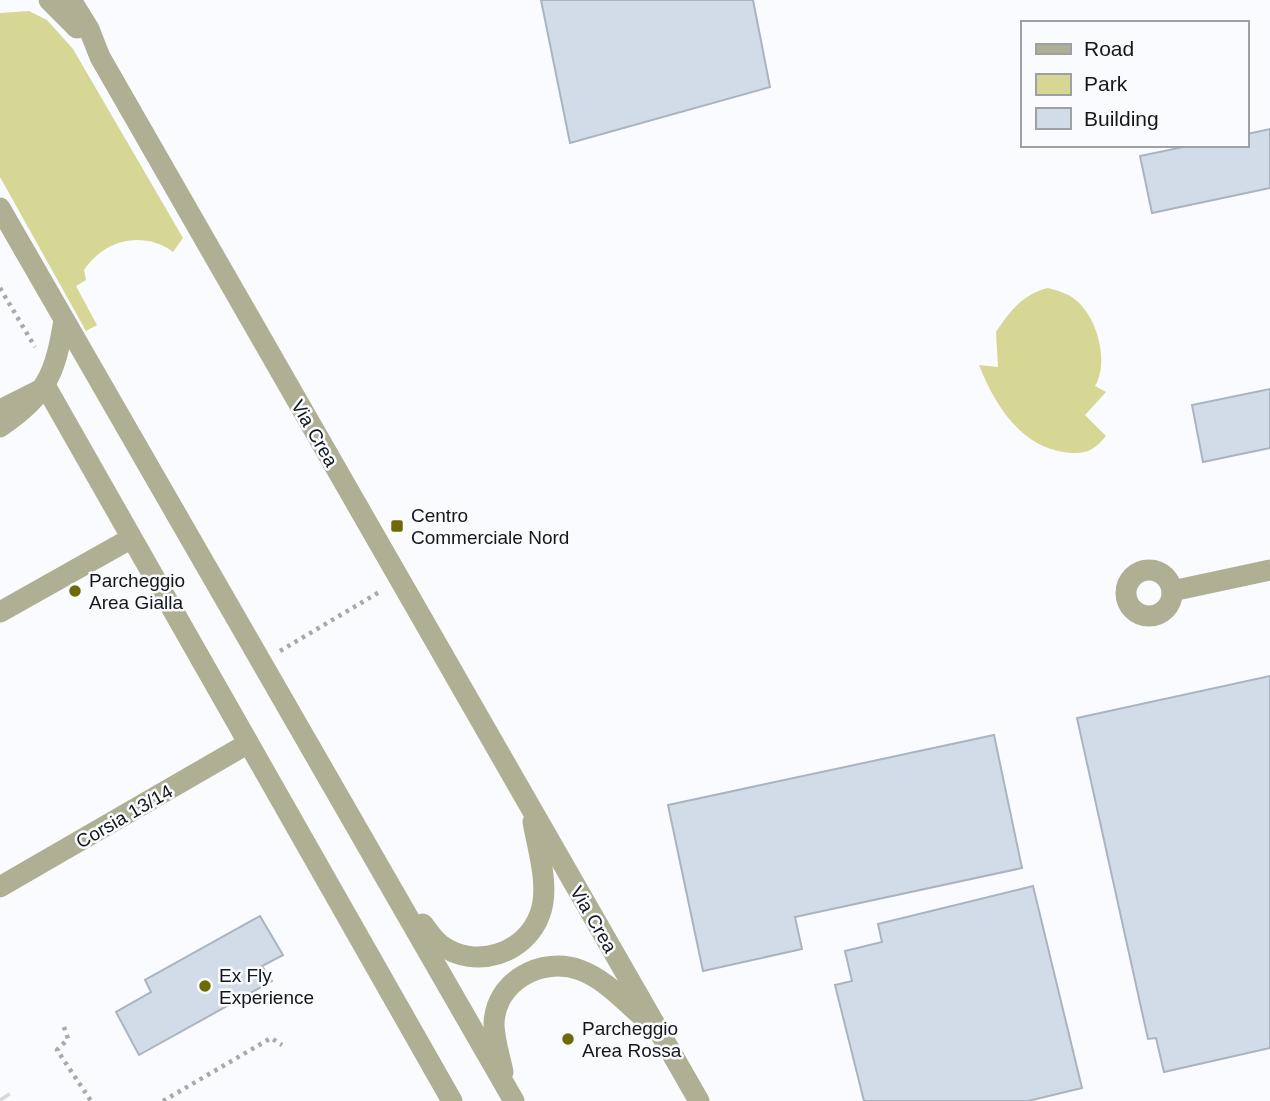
<svg xmlns="http://www.w3.org/2000/svg" width="1270" height="1101" font-family="Helvetica,sans-serif">
  <rect width="100%" height="100%" fill="#f9fbfe"/>
  <g fill="#d6d695">
    <path d="M29,11L47,20L73,49L183,238L173,252C143,230 104,240 84,270L86,280L76,286L97,325L86,331L0,177V13Z"/>
    <path d="M1048,288C1059,291 1070,294 1078,302C1098,320 1109,363 1095,386L1106,392L1085,415L1106,436C1093,452 1084,455 1063,452C1019,445 994,403 979,365L998,367L996,332C1010,311 1023,294 1048,288Z"/>
  </g>
  <g fill="#d2dce9" stroke="#aab4c0" stroke-width="2">
    <polygon points="541,0 753,0 770,87 570,143"/>
    <polygon points="1270,129 1270,188 1152,213 1140,156 1193,145 1247,145 1247,134"/>
    <polygon points="1270,389 1270,448 1203,462 1192,405"/>
    <polygon points="1270,676 1270,1048 1164,1072 1156,1038 1148,1039 1077,718"/>
    <polygon points="994,735 1022,868 795,917 802,949 703,971 668,805"/>
    <polygon points="1033,886 1082,1088 1028,1101 864,1101 835,985 852,981 845,951 882,942 878,924"/>
    <polygon points="260,916 283,955 262,966 272,981 139,1055 116,1012 151,992 145,980"/>
  </g>
  <g fill="none" stroke-linecap="round" stroke-linejoin="round">
    <polyline stroke="#d7d9dc" stroke-width="21" stroke-dasharray="21 10" stroke-linecap="butt" points="0,1098 2,1101"/>
    <g stroke="#a7a9ad" stroke-width="4.5" stroke-dasharray="3.5 5" stroke-linecap="butt">
      <polyline points="0,288 35,347"/>
      <polyline points="280,651 381,591"/>
      <polyline points="64,1027 68,1039 57,1050 91,1101"/>
      <polyline points="163,1101 271,1038 282,1045"/>
    </g>
    <g stroke="#afb093" stroke-width="21">
      <polyline points="49,0 77,28"/>
      <polyline points="71,0 89,29 100,57 699,1101"/>
      <polyline points="0,208 514,1101"/>
      <polyline points="0,410 46,387 452,1101"/>
      <path d="M0,427C47,394 55,375 64,320"/>
      <circle cx="1149" cy="593" r="23"/>
      <polyline points="1172,591 1270,570"/>
      <polyline points="0,612 130,539"/>
      <polyline points="0,887 247,744"/>
      <path d="M423,924C428,931 434,940 441,945C475,970 526,954 540,914C550,887 538,850 533,822"/>
      <path d="M503,1072C500,1057 494,1039 494,1024C495,981 542,956 580,970C605,979 624,1001 644,1018"/>
    </g>
  </g>
  <g fill="#6c6b08" stroke="#f9fbfe" stroke-width="2.5">
    <rect x="390" y="519" width="14" height="14" rx="3.5"/>
    <circle cx="75" cy="591" r="7"/>
    <circle cx="205" cy="986" r="7"/>
    <circle cx="568" cy="1039" r="7"/>
  </g>
  <g text-anchor="middle" stroke-width="5" stroke-linejoin="round" paint-order="stroke">
    <g font-size="19" fill="#14181c" stroke="#f9fbfe">
      <text transform="translate(315 433) rotate(60)" y="7">Via Crea</text>
      <text transform="translate(124 816) rotate(-30)" y="7">Corsia 13/14</text>
      <text transform="translate(594 919) rotate(60)" y="7">Via Crea</text>
    </g>
    <g font-size="19" fill="#14181c" stroke="#f9fbfe" text-anchor="start">
      <text x="411" y="522">Centro<tspan x="411" dy="22">Commerciale Nord</tspan></text>
      <text x="89" y="587">Parcheggio<tspan x="89" dy="22">Area Gialla</tspan></text>
      <text x="219" y="982">Ex Fly<tspan x="219" dy="22">Experience</tspan></text>
      <text x="582" y="1035">Parcheggio<tspan x="582" dy="22">Area Rossa</tspan></text>
    </g>
  </g>
  <rect x="1021" y="21" width="228" height="126" fill="#f9fbfe" stroke="#9da0a4" stroke-width="2"/>
  <rect x="1036" y="44" width="35" height="10" fill="#afb093" stroke="#9da0a4" stroke-width="2"/>
  <text x="1084" y="56" font-size="21" fill="#14181c">Road</text>
  <rect x="1036" y="74" width="35" height="21" fill="#d6d695" stroke="#9da0a4" stroke-width="2"/>
  <text x="1084" y="91" font-size="21" fill="#14181c">Park</text>
  <rect x="1036" y="108" width="35" height="21" fill="#d2dce9" stroke="#9da0a4" stroke-width="2"/>
  <text x="1084" y="126" font-size="21" fill="#14181c">Building</text>
</svg>
